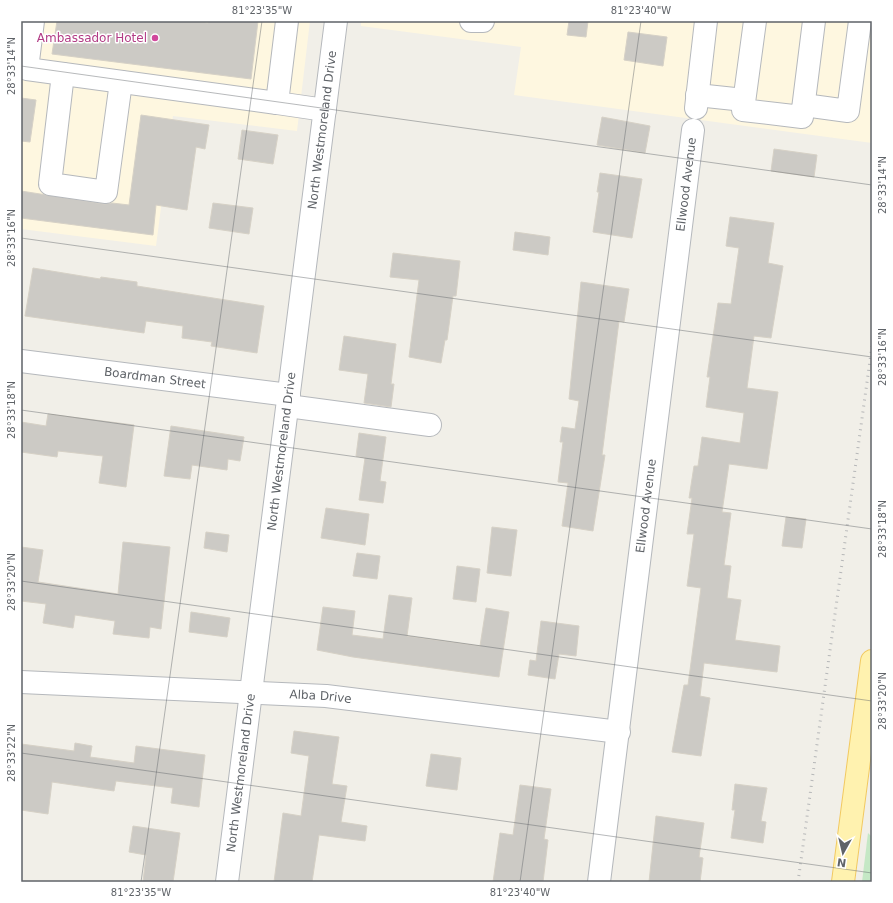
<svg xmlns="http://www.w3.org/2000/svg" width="893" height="903" font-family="'DejaVu Sans',sans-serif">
  <rect width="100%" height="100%" fill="#f1efe8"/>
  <g fill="#fef7e0">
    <polygon points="21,21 310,21 297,131 173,116 156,246 21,229"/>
    <polygon points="361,21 872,21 872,143 514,95 521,47 361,26"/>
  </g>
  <polygon fill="#c5e8c5" points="868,833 872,837 872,882 862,882"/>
  <g fill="#cccac5" stroke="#d6d1c6">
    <polygon points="57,21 193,21 208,23 208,21 258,21 251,79 52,54"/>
    <polygon points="569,21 588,21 586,37 567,35"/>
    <polygon points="628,32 667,37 663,66 624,60"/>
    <polygon points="21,98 36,100 30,142 21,141"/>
    <polygon points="141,115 209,125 205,149 196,147 187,210 156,205 153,235 21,218 21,191 104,204 112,203 129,205"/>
    <polygon points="602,117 650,126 645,153 597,145"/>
    <polygon points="242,130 278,135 273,164 238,159"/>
    <polygon points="774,149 817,155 814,177 771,171"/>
    <polygon points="600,173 642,179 632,238 593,232 599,192 597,192"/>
    <polygon points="213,203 253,208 249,234 209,228"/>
    <polygon points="730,217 774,223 768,263 783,266 771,338 754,336 747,388 778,392 767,469 729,464 722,512 731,513 724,565 731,566 727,598 741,600 735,640 780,646 777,672 704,663 700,696 710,698 701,756 672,752 684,685 688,685 701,588 687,586 694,534 687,534 692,498 689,498 694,466 698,466 702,437 740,443 744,413 706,407 710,377 707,377 718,303 731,304 739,248 726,246"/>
    <polygon points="515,232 550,237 548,255 513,250"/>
    <polygon points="393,253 460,261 456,296 453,296 447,340 445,340 441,363 409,357 419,280 390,277"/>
    <polygon points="33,268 100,279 101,277 137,282 137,286 264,306 257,353 211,346 212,342 182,338 183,326 146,321 144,333 25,316"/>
    <polygon points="581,282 629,289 624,322 619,321 602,455 605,455 593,531 562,526 568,483 558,482 563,442 560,442 562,427 575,429 579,401 569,399"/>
    <polygon points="344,336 396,344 391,384 394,384 391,407 364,403 368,374 339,370"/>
    <polygon points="48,414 134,425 126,487 99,483 103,456 58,451 57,457 21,452 21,422 46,426"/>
    <polygon points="171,426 244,437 240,461 228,459 227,470 192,465 190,479 164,476"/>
    <polygon points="359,433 386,437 380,481 386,482 383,503 359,500 365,458 356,456"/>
    <polygon points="326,508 369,514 365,545 321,538"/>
    <polygon points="786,517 806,519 802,548 782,546"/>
    <polygon points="492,527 517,530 511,576 487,573"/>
    <polygon points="206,532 229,535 227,552 204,548"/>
    <polygon points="123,542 170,547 161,629 150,627 149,638 113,634 115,621 75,615 73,628 43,623 46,604 21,601 21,547 43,550 38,582 118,594"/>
    <polygon points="357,553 380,556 377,579 353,576"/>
    <polygon points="457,566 480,569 476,602 453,599"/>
    <polygon points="389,595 412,598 407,636 480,646 486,608 509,612 499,677 353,657 317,650 323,607 355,611 352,635 383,639"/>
    <polygon points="191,612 230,618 227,637 189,632"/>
    <polygon points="541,621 579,626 576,656 559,654 555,679 528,675 530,660 536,661"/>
    <polygon points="294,731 339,737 332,784 347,786 341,822 367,826 365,841 319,835 312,882 274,882 283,813 301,816 309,756 291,753"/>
    <polygon points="75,743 92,746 90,757 134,763 136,746 205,755 199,807 171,803 173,788 116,781 114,791 52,782 48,814 21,810 21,744 74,751"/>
    <polygon points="431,754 461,758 457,790 426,786"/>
    <polygon points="735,784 767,788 761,821 766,822 763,843 731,838 735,810 732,810"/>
    <polygon points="520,785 551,789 544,839 548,840 543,882 493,882 500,833 513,835"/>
    <polygon points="656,816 704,823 699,857 703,858 700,882 649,882"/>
    <polygon points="133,826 180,833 173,882 143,882 146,855 129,852"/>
  </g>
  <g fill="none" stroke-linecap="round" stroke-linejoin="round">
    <defs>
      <g id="minor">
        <polyline points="33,21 27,69 277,103"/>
        <polyline points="287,21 277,103 325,110"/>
        <polyline points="471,21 483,21"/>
        <polyline points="755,21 743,110 802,117 814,21"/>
        <polyline points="63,74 50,184 106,192 121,82"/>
        <polyline points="697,95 744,100"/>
        <polyline points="804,105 848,111 860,21"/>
        <polyline points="696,108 706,21"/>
        <path id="s1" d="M21,361L289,395"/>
        <polyline points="288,406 430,425"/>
        <path id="s2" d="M21,682L326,696L619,732"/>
        <path id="s3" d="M227,882L336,21"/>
        <path id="s4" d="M599,882L693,130"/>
      </g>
      <polyline id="major" points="843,882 872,661"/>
    </defs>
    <use href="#minor" stroke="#b5b8bc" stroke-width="24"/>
    <use href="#major" stroke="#f2c960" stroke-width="24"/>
    <use href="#minor" stroke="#fff" stroke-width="22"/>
    <use href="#major" stroke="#fff2af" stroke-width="22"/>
    <polyline stroke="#b6b7b8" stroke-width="3" stroke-dasharray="1 5" stroke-linecap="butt" points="798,882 872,346"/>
  </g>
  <path fill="none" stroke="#5f6368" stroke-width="1" stroke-opacity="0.45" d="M21,66L872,185M21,238L872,357M21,410L872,529M21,581L872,701M21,753L872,873M141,882L262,21M520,882L641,21"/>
  <circle fill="#d1479c" stroke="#fff" stroke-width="1.5" cx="155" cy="38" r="4"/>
  <g text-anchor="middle" stroke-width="3" stroke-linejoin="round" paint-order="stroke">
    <g font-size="12" fill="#b23c85" stroke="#fff" text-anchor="end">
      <text x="147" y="42">Ambassador Hotel</text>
    </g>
    <g font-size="12" fill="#5f6368" stroke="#fff">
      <text dy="4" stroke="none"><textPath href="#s3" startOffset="758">North Westmoreland Drive</textPath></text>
      <text dy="4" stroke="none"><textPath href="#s4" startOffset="703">Ellwood Avenue</textPath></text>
      <text dy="4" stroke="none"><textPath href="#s1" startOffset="135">Boardman Street</textPath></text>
      <text dy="4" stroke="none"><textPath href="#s3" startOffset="434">North Westmoreland Drive</textPath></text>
      <text dy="4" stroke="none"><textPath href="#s4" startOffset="379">Ellwood Avenue</textPath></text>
      <text dy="4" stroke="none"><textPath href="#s2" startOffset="300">Alba Drive</textPath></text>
      <text dy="4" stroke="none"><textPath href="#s3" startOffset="110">North Westmoreland Drive</textPath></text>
    </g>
  </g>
  <rect width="893" height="903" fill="none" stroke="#ffffff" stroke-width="44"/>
  <g transform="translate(843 853) rotate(188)" stroke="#ffffff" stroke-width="3" paint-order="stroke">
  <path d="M0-3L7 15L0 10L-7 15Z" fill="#5f6368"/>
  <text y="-6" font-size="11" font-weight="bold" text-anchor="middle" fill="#5f6368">N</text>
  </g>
  <rect x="22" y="22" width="849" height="859" fill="none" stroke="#5f6368" stroke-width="1.5"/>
  <g font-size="10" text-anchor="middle" fill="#5f6368">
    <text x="262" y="14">81°23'35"W</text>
    <text x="641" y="14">81°23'40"W</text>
    <text transform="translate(11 66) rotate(-90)" y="4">28°33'14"N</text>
    <text transform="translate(882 185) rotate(-90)" y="4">28°33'14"N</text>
    <text transform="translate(11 238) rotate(-90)" y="4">28°33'16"N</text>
    <text transform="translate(882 357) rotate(-90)" y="4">28°33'16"N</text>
    <text transform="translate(11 410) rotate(-90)" y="4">28°33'18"N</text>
    <text transform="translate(882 529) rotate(-90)" y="4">28°33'18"N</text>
    <text transform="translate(11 582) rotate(-90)" y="4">28°33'20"N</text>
    <text transform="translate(882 701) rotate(-90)" y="4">28°33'20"N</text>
    <text transform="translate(11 753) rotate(-90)" y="4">28°33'22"N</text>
    <text x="141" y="896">81°23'35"W</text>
    <text x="520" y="896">81°23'40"W</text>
  </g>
</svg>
